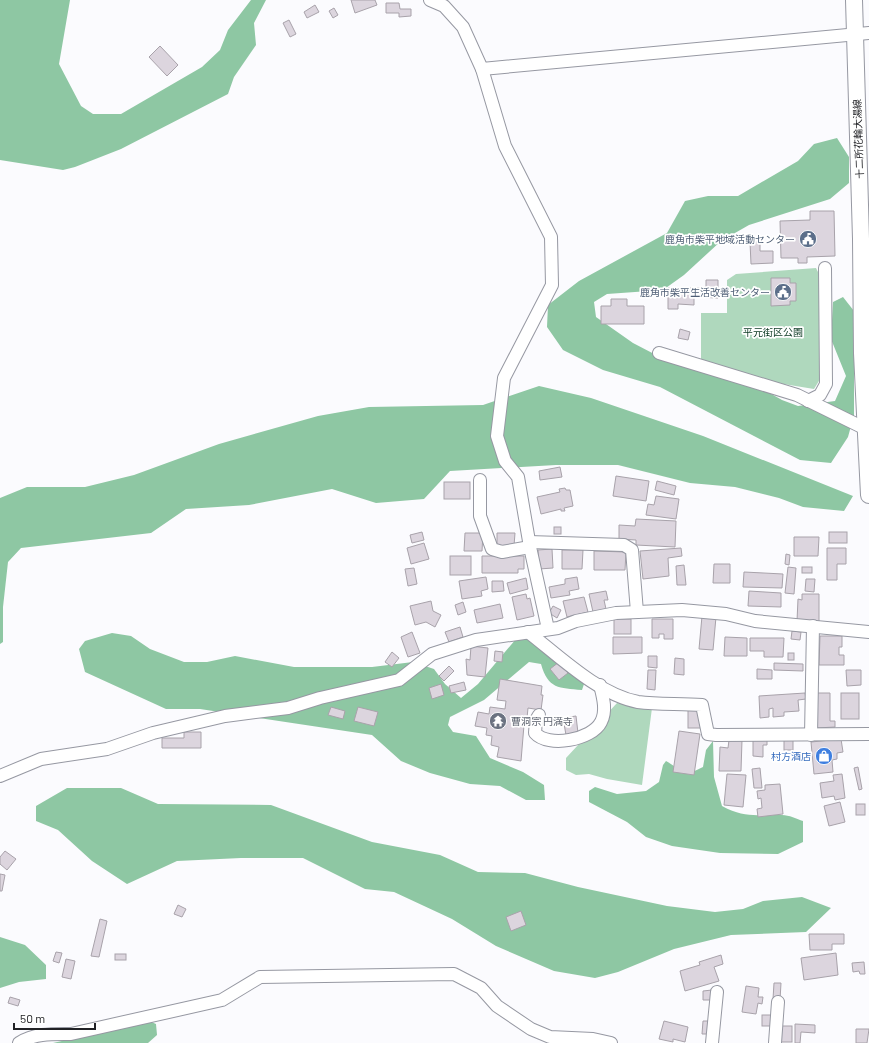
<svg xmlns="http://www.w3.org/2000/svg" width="869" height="1043" font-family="Barlow,'Noto Sans JP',sans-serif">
  <rect width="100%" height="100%" fill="#fbfbfe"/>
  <g fill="#afd8bd">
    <polygon points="816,268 819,274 822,376 814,389 765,381 701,364 701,313 727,313 727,280 736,274"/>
    <polygon points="617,703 652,708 642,785 607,779 589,774 576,775 566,770 566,758"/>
  </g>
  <g fill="#8ec7a3">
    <polygon points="0,0 70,0 59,64 81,106 93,114 121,114 202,67 220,50 228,30 251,0 266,0 254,23 256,45 234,77 228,94 121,149 75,167 63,170 0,160"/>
    <polygon points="837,138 849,157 849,183 830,199 749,225 721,241 684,275 663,290 607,294 594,302 596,317 633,343 658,356 743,378 782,400 798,406 835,401 846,376 831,339 833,302 843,297 854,311 854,415 848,437 831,463 800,460 660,387 603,370 563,350 547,327 548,305 579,281 667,233 685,201 708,196 738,196 798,161 814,144"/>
    <polygon points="539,386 591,398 703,436 853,496 844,511 803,507 779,498 735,487 690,483 618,465 556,465 450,471 424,499 376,503 332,489 249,505 186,509 151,533 21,548 8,562 3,607 3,642 0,644 0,498 27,487 85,487 134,475 219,444 318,416 369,407 483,405"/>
    <path d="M112,633L131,636L150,649L184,662H207L235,656L294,667H372L413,662L434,669L445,684L461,698L478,684L516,639L529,637L584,684L582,690C559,688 548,689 541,664L529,662L484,700L450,717L448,725L453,732L476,736L490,758L523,772L544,785L545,800H526L500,786L470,784L430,773L401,761L372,735L200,709H166L85,672L79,649L85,641Z"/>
    <path d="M713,741L714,777L722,806C746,819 757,814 782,815C789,815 797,819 803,821V842L778,854L720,853L672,846L646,837L627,822L589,802V791L595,787L617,794L646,791L659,782L663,765L666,761C684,771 682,778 703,767L706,750Z"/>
    <polygon points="67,788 121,788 158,804 271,805 372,842 440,855 478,872 525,873 578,887 667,906 715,912 743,909 763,901 802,897 831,908 806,932 731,935 674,949 618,972 595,978 554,971 496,946 452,919 394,892 365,889 303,858 241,858 177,861 127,884 92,861 58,830 36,821 36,806"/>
    <polygon points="0,937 25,945 46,965 46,979 19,982 0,988"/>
    <polygon points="149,1021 156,1024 157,1035 148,1043 53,1043"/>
  </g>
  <g fill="#dcd5de" stroke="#a8a2aa">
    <polygon points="351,0 375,0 377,5 355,13"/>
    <polygon points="386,3 399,3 400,9 411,9 411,16 399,17 399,13 386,13"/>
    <polygon points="315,5 319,12 307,18 304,12"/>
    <polygon points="334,8 338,15 333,18 329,11"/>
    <polygon points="289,20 296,34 290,37 283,23"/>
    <polygon points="160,46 178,65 167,76 149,57"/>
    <polygon points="810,211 834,211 835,256 807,257 807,263 798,263 798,258 781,258 780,221 810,220"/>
    <polygon points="750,242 760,242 760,251 773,251 773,263 751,264"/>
    <polygon points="771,278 790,278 790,283 796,283 796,301 790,301 790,305 771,306"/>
    <polygon points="706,280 718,280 718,298 694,297 694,305 678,304 678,309 668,309 668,288 706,288"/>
    <polygon points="611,299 627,299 627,306 644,306 644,324 601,324 601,306 611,306"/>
    <polygon points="680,329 690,332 688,340 678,338"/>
    <polygon points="560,467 562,477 540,480 539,471"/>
    <polygon points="616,476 649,481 646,501 613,496"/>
    <polygon points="657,481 676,486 674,495 655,490"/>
    <rect x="444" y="482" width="26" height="17"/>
    <polygon points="565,488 566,490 570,490 573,506 564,508 565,511 561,511 561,509 541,514 537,497 560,492 559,489"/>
    <polygon points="656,496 679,499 676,519 646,515 648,504 654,505"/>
    <polygon points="636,519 676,521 675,547 636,545 636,540 619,539 619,525 635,526"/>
    <rect x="554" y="527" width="7" height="7"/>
    <polygon points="422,532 424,540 412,543 410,535"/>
    <rect x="829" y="532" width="18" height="11"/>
    <polygon points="465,533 483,533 482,551 464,551"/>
    <polygon points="497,533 515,533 514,546 497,546"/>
    <polygon points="794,537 819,537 818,556 794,556"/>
    <polygon points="424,543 429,559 411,564 407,548"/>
    <polygon points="681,548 682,556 668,558 669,576 643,579 640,551"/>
    <polygon points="827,548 846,548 846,564 837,564 837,580 827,580"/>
    <polygon points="552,549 553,568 539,569 538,550"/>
    <polygon points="562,550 583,550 582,569 562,569"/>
    <polygon points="594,551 626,552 625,570 594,570"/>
    <polygon points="786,554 790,555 789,565 785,564"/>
    <rect x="450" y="556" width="21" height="19"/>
    <polygon points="482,556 524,556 524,569 518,569 518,573 482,573"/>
    <polygon points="714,564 730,564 730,583 713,583"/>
    <polygon points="684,565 686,585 677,585 676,566"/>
    <polygon points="788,567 796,568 794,594 785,593"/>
    <rect x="802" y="567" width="10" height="6"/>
    <polygon points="414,568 417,584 408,586 405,569"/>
    <polygon points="744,572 783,574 782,588 743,587"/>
    <polygon points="486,577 488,589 481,591 482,596 462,599 459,581"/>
    <polygon points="577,577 579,589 569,591 570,595 551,598 549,587 565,584 565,579"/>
    <polygon points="526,578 528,589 510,594 507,583"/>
    <polygon points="806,579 815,579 814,592 805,591"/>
    <polygon points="492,581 503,581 504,591 492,592"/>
    <polygon points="606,591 608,600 604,600 606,609 593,612 589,594"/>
    <polygon points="749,591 781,593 781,607 748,606"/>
    <polygon points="526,594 527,599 530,598 534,616 517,620 512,597"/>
    <polygon points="802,594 819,594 819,622 797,621 798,599 802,600"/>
    <polygon points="584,597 588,612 567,617 563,601"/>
    <polygon points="431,601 433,611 441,615 435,627 426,622 415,625 410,606"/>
    <polygon points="463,602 466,612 458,615 455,605"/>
    <polygon points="500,604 503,618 477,623 474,610"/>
    <polygon points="553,606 561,610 557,618 549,613"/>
    <polygon points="702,616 716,617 713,650 699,649"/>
    <rect x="614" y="619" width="17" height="15"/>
    <polygon points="652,619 673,619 673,639 664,639 664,634 659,634 659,638 652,638"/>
    <polygon points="460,627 463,637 449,642 445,632"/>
    <polygon points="792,631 801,632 800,640 791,639"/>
    <polygon points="412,632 420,653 408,657 401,637"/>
    <polygon points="820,636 842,636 842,647 839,647 839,655 844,655 844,665 819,665"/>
    <polygon points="613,637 642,637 642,653 613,654"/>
    <polygon points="725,637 747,638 747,656 724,656"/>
    <polygon points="750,638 784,638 783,657 764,657 764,651 750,651"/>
    <polygon points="471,646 488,648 485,677 467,675 466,659 470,660"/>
    <polygon points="495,651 503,652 502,662 494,661"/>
    <polygon points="392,652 399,658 392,667 385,662"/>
    <rect x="788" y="653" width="6" height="7"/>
    <polygon points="648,656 657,656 657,668 648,667"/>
    <polygon points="675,658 684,659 684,675 674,674"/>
    <polygon points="559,662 568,673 559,680 550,669"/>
    <polygon points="774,663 803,664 803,671 774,670"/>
    <polygon points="449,666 454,671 444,681 439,676"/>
    <polygon points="757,669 772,670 772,679 757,679"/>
    <polygon points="648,670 656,670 655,690 647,689"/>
    <polygon points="846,670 861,670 861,685 847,686"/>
    <polygon points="500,679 542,686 541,695 543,695 541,710 528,708 527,718 521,717 520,724 524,725 521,761 497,757 499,747 491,745 492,736 486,735 487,728 475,726 478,712 489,714 490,707 505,709 506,701 497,700"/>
    <polygon points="464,682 466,690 451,693 449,686"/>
    <polygon points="441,684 444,695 432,699 429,688"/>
    <polygon points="805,693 806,699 798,700 799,711 784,712 784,716 773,717 773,708 769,709 769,717 760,718 759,696"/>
    <polygon points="816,693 830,693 830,721 835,721 835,727 817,728"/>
    <rect x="841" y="693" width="18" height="26"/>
    <polygon points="331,707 345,711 343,719 328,715"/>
    <polygon points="358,707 378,712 374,726 354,721"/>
    <rect x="688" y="707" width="13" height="21"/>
    <polygon points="576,716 578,733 566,735 563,718"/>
    <polygon points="679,731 700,734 694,775 673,772"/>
    <polygon points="184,732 201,732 201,748 162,748 162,738 184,738"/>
    <polygon points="753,739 767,739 767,745 763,745 763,757 753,756"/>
    <polygon points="841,739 843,752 837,753 837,759 832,760 833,772 814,774 811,742"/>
    <polygon points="729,740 742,740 741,771 719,771 720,747 728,748"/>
    <rect x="784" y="740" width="9" height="10"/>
    <polygon points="858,767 862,789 859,790 854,768"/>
    <polygon points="760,768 762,788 754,788 752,769"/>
    <polygon points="727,774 746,775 743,807 724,805"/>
    <polygon points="842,774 845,798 835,800 834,796 822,798 820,783 834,781 833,775"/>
    <polygon points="780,784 783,814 758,817 757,809 762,808 761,798 758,799 757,791 765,790 765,785"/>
    <polygon points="840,802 845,822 829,826 824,806"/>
    <rect x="856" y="804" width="9" height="11"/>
    <polygon points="5,851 16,859 7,870 0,864 0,857"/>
    <polygon points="0,874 5,875 2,891 0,891"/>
    <polygon points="178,905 186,909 182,917 174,914"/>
    <polygon points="521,911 526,925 511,931 506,917"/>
    <polygon points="100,919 107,921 99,957 91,956"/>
    <polygon points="809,934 844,934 844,944 832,944 832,950 810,950"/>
    <polygon points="56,952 62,953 59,963 53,961"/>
    <polygon points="836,953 838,975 804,980 801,958"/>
    <rect x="115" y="954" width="11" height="6"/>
    <polygon points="721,955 723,964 714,967 719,981 685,991 680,971 700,965 699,962"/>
    <polygon points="66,959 75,961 71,979 62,977"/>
    <polygon points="864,962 865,974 860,974 859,971 853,972 852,963"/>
    <polygon points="774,983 781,983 780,1000 773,999"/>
    <polygon points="746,986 759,988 758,997 763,997 762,1004 758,1003 756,1014 742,1012"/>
    <polygon points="712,990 712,1000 703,1000 703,991"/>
    <polygon points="10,997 20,1000 18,1006 8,1003"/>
    <rect x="762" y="1015" width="12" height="11"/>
    <polygon points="664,1021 688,1027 685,1042 673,1039 673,1042 659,1039"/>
    <polygon points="703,1021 712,1021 711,1034 702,1034"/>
    <polygon points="795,1024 815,1025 815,1033 801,1032 800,1043 795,1043"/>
    <rect x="780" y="1026" width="12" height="16"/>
    <polygon points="856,1029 869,1029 867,1043 856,1043"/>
  </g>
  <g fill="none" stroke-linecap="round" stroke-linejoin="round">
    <defs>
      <g id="minor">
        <polyline points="430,0 444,6 463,27 482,69 505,146 551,237 552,285 504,378 497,436 505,461 518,477 530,547 548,629"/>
        <polyline points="482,69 869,33"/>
        <polyline points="659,353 797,395 866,429"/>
        <polyline points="808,401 820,395 826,384 825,268"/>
        <polyline points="480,480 480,516 492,549 502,552 530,547"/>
        <polyline points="529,542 624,545 632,550 637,612"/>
        <path d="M528,632C559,656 599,695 638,702C659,705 682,703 702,705L708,734L716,735L869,734"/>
        <path d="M539,715L536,720L535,733C548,748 592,740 601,722C607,711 603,697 600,685"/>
        <polyline points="811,735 813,626"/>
        <polyline points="0,776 41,759 107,749 153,733 225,716 288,708 320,698 399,680 432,654 476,640 558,628 576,621 616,613 682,610 726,614 755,621 869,632"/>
        <path d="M19,1043C35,1033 53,1034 71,1034L222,1000L260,977L454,974L481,988L497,1006L531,1029L550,1037L593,1039L611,1043"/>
        <polyline points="712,1043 717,992"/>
        <polyline points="775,1043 778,1002"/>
      </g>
      <polyline id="major" points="854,0 861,239 862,353 869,495"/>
    </defs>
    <use href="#minor" stroke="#9698a2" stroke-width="14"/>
    <use href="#major" stroke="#9698a2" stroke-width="18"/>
    <use href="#minor" stroke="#fff" stroke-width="12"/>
    <use href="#major" stroke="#fff" stroke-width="16"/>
  </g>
  <defs>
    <symbol id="civic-disc" viewBox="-11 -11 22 22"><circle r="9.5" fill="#5c6f8a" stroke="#fff"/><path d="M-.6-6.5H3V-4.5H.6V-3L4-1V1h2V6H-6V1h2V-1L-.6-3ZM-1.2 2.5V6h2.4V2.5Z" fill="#fff"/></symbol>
    <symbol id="temple-disc" viewBox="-11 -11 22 22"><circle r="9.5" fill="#6b7280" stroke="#fff"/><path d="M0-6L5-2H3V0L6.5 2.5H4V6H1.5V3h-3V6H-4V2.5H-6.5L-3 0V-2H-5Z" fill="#fff"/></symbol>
    <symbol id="shop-disc" viewBox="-11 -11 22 22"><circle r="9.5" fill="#3f7fe0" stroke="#fff"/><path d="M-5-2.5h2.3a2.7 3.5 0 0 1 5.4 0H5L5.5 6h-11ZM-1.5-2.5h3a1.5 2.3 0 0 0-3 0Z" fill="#fff"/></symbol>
  </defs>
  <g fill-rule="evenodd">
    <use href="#civic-disc" x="798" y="229" width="20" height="20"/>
    <use href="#civic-disc" x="773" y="282" width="20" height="20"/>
    <use href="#temple-disc" x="488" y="711" width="20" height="20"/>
    <use href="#shop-disc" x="814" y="746" width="20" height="20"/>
  </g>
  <g text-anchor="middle" stroke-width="3.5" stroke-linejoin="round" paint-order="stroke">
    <g font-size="10" fill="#202125" stroke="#fff">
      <text transform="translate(858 139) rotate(-92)" y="4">十二所花輪大湯線</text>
    </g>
    <g font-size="10" fill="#4e5e75" stroke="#fff" text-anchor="end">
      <text x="795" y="243">鹿角市柴平地域活動センター</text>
      <text x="770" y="296">鹿角市柴平生活改善センター</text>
    </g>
    <g font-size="10" fill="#0a3821" stroke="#fff">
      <text x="773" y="336">平元街区公園</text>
    </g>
    <g font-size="10" fill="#5b616d" stroke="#fff" text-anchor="start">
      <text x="511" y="725">曹洞宗 円満寺</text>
    </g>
    <g font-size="10" fill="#366cbe" stroke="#fff" text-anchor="end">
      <text x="811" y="760">村方酒店</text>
    </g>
  </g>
  <path d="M14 1023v6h81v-6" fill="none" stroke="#202125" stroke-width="2"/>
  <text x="20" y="1023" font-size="12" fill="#202125" stroke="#ffffff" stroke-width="3" paint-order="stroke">50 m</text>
</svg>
